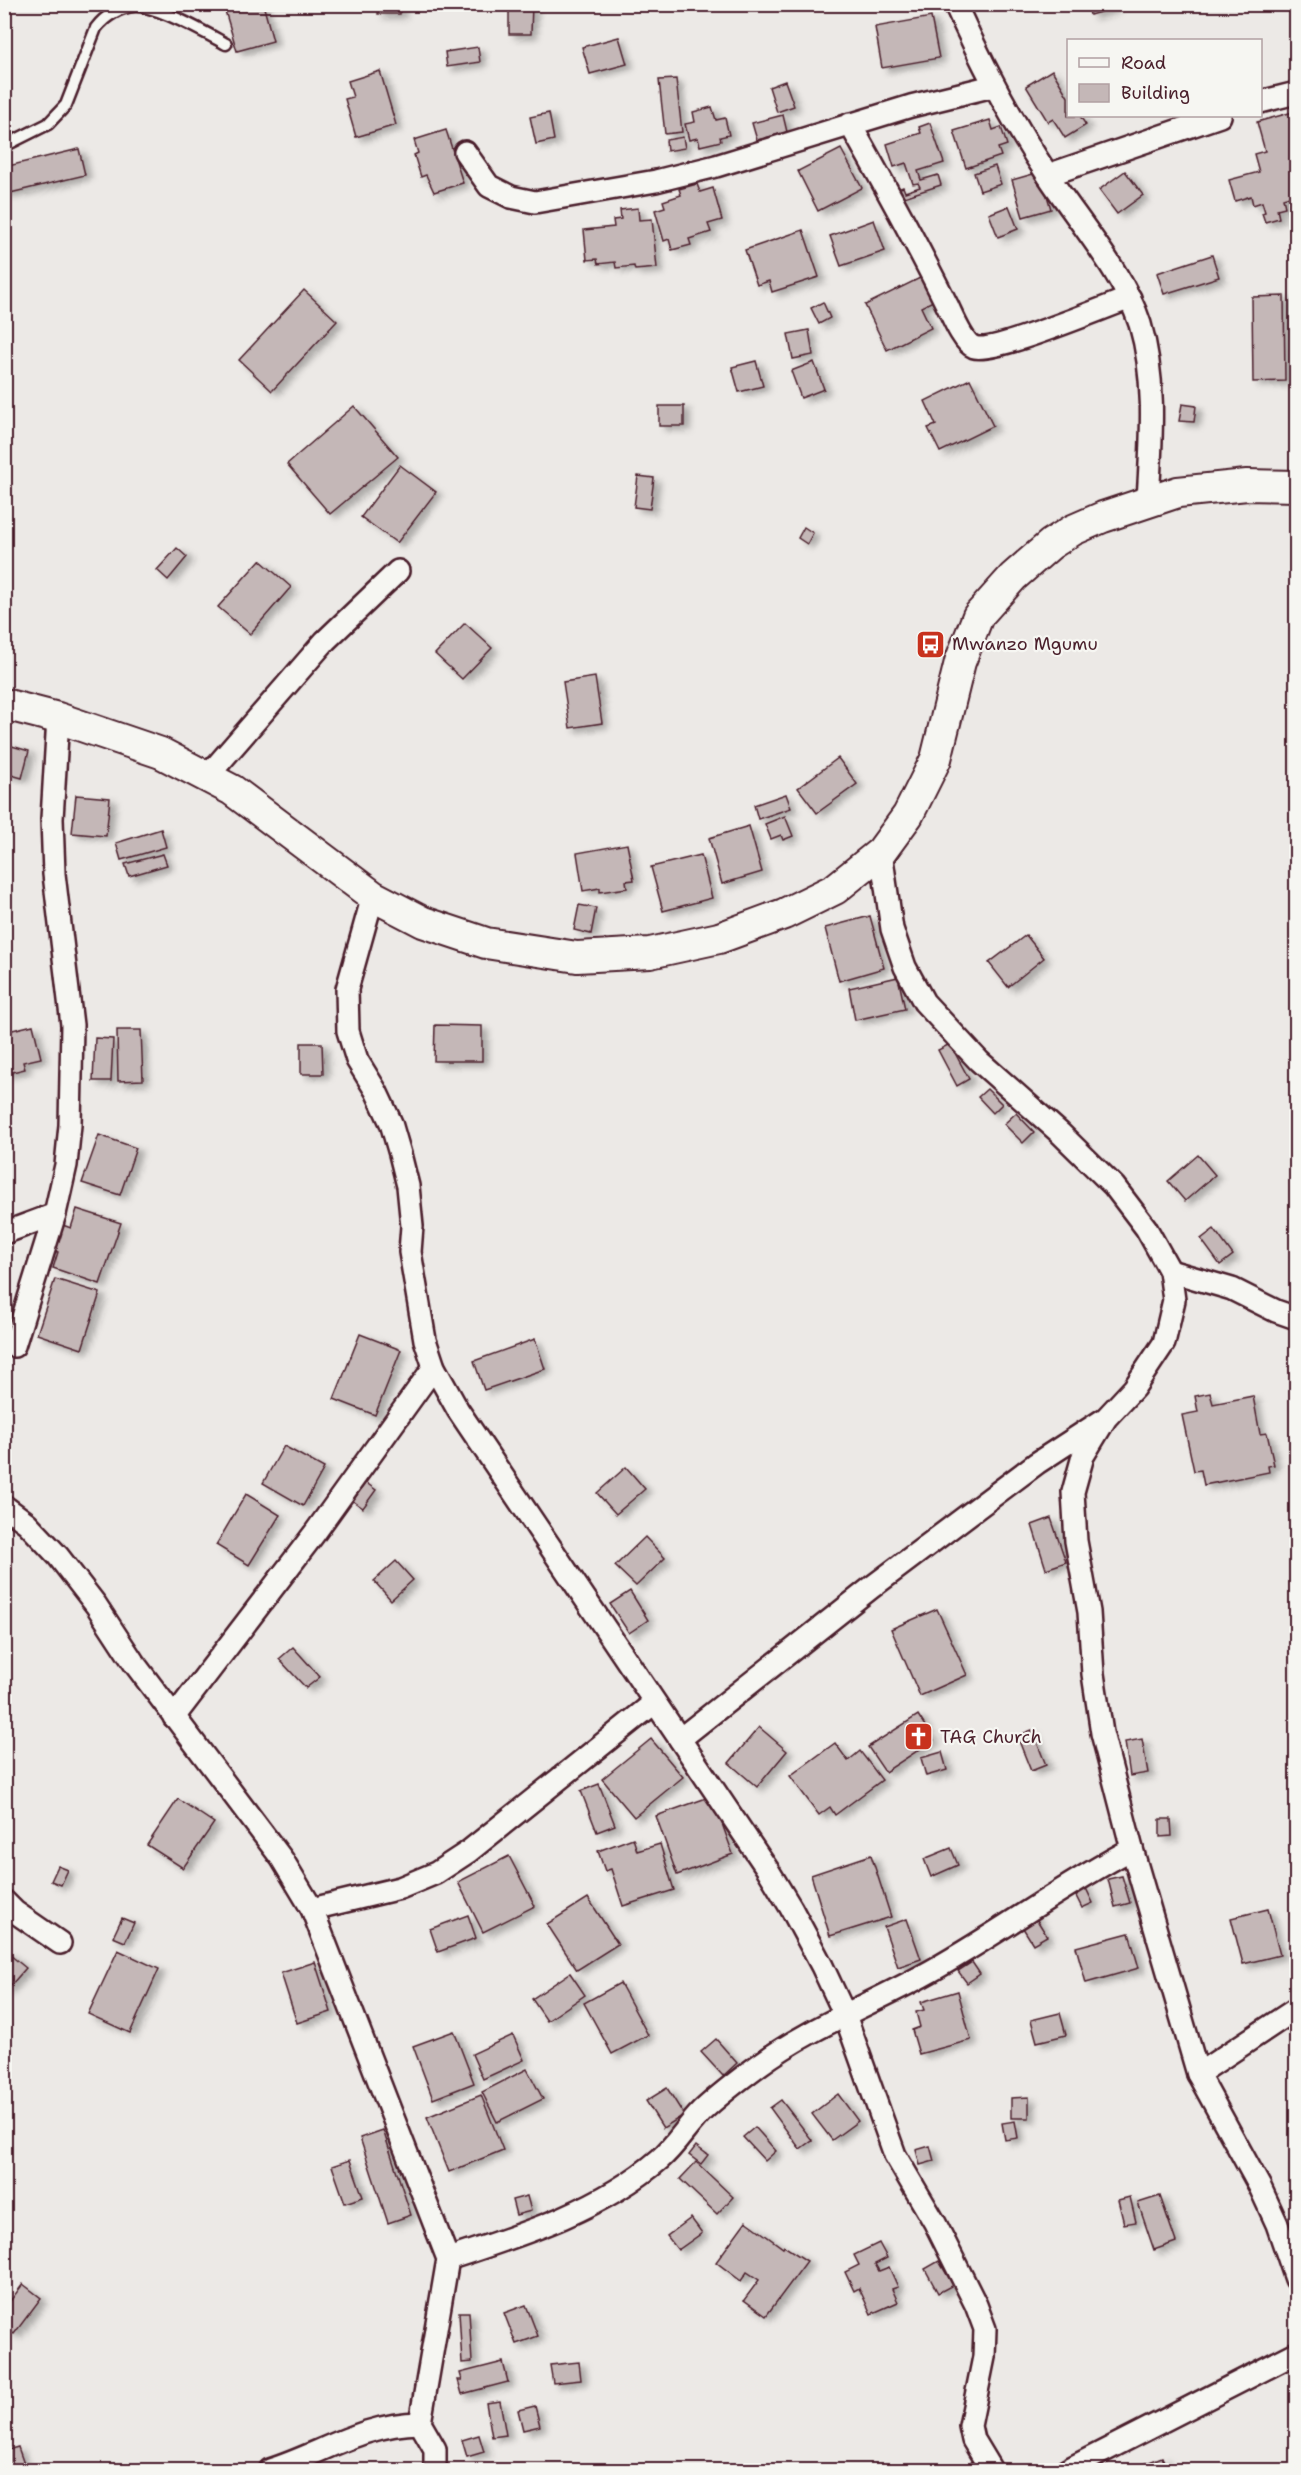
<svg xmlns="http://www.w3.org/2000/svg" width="1301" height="2475" font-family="'Shantell Sans',sans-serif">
  <defs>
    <filter id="shadow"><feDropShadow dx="6" dy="4" stdDeviation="3" flood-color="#0004"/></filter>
  </defs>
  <rect width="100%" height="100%" fill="#ece9e6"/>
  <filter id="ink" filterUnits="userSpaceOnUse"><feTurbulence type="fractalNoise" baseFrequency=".0167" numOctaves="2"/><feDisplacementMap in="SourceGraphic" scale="12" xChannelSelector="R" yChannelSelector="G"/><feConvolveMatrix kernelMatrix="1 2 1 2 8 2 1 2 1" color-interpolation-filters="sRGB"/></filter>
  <g filter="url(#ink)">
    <g fill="#c4b7b7" stroke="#4a1f2b" stroke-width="1.5" filter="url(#shadow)">
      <polygon points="223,4 263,4 273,41 237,51"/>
      <rect x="378" y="4" width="22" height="10"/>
      <polygon points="509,4 532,4 531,34 509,34"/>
      <polygon points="1088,4 1113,4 1114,8 1090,15"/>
      <polygon points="931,17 939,58 882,68 875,27"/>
      <polygon points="619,37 627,64 590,74 582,47"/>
      <polygon points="478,47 480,62 447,67 445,52"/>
      <polygon points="1052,70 1068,97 1068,116 1080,116 1086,125 1065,138 1053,119 1048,122 1026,86"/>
      <polygon points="380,71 396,125 356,137 345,99 353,97 348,81"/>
      <polygon points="676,79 682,132 665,134 659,80"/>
      <polygon points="785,81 794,106 777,112 769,87"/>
      <polygon points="712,107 716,120 725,118 729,135 720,137 721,141 700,146 698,138 689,140 685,124 695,122 693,112"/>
      <polygon points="1293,112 1296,124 1296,194 1283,198 1285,207 1277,209 1279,218 1265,222 1262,213 1265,212 1262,202 1253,205 1251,196 1235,201 1229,180 1259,172 1254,154 1265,151 1257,122"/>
      <polygon points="549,113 554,140 536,144 530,117"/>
      <polygon points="783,115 787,132 757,140 752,123"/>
      <polygon points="990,120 993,130 1001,127 1007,145 998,148 1001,156 966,168 954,131"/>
      <polygon points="930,123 944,163 918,171 921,180 938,175 941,185 901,198 898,189 903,187 905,192 920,187 918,183 913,184 906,163 894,167 887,144 921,133 919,127"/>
      <polygon points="446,130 463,183 434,192 426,175 421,177 414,155 418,153 414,140"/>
      <polygon points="683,137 685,148 667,151 666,140"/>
      <polygon points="79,149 85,175 6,194 4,167"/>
      <polygon points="841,149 862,188 818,211 798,171"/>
      <polygon points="995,166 1001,184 980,191 974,173"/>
      <polygon points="1125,171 1143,195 1117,214 1099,190"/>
      <polygon points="1040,172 1051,209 1023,217 1012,180"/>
      <polygon points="697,184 700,192 713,188 722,220 708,224 711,232 689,239 691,245 672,250 669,239 664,241 655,210 665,207 663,201 681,195 679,189"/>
      <polygon points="1009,206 1018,229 998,237 989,214"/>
      <polygon points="638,208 639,220 652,219 657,268 635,270 634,266 616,268 615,262 598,264 597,259 587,260 584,230 614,227 613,220 621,219 620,210"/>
      <polygon points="874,220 885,251 841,266 830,236"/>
      <polygon points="803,230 819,277 772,292 769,281 757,285 745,250"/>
      <polygon points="1212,255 1219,277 1164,294 1157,273"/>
      <polygon points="922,277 933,301 921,307 931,328 887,350 865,305"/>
      <polygon points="304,290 337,321 272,391 239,360"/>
      <polygon points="1284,296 1285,381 1253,382 1252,297"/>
      <polygon points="823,302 830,318 819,324 811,308"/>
      <polygon points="809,330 813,355 793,359 788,334"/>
      <polygon points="756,361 763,386 739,392 732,367"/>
      <polygon points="814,362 824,389 801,398 791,371"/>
      <polygon points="970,379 993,426 940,452 928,428 936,425 925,401"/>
      <polygon points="1182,404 1196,406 1194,422 1179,421"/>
      <polygon points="354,406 398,457 330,514 287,464"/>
      <rect x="659" y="406" width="25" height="20"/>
      <polygon points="400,465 436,492 397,543 361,517"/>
      <polygon points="638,476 654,478 650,509 634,507"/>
      <polygon points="804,527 813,533 807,544 798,538"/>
      <polygon points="177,548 187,557 168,580 157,570"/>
      <polygon points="260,560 291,587 250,634 218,607"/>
      <polygon points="465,623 492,648 462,679 435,654"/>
      <polygon points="595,677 602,723 570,728 563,682"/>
      <polygon points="5,744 29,751 22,778 4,773"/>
      <polygon points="838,758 857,784 817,813 798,788"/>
      <polygon points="786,794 791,808 758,819 754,805"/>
      <polygon points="76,795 110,798 106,836 72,833"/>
      <polygon points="785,816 793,836 783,840 781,835 771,839 765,824"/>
      <polygon points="749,826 762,872 722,884 709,838"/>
      <polygon points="161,829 166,847 121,860 116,843"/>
      <polygon points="627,844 634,880 626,881 627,888 600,892 600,888 583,891 577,853"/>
      <polygon points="163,854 167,865 129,876 125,864"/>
      <polygon points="701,855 712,898 663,911 651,867"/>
      <polygon points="579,905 596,908 591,934 574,930"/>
      <polygon points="870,916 884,968 839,981 825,928"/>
      <polygon points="1026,935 1044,958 1008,987 989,963"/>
      <polygon points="898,977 905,1009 855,1020 849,988"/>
      <polygon points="33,1025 41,1058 23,1062 25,1069 4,1074 4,1032"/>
      <polygon points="435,1025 482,1026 482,1061 434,1061"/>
      <polygon points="117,1030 141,1030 143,1080 118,1081"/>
      <polygon points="95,1038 113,1039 111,1081 93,1081"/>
      <polygon points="301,1043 322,1043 323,1074 301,1074"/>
      <polygon points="950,1044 969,1079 957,1086 938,1050"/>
      <polygon points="987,1089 1002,1104 993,1113 978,1097"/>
      <polygon points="1016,1113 1034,1132 1023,1143 1004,1124"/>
      <polygon points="99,1135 136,1148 120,1195 82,1183"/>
      <polygon points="1198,1155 1215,1175 1185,1201 1168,1181"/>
      <polygon points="77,1209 121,1223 100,1284 53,1268 58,1252 51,1250 60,1224 71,1228"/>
      <polygon points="1214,1229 1233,1255 1220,1265 1201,1239"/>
      <polygon points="55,1279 100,1293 82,1349 37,1334"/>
      <polygon points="360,1334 401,1350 375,1415 334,1399"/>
      <polygon points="535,1339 545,1369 484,1390 474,1361"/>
      <polygon points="1210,1393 1213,1404 1253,1396 1260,1434 1267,1433 1274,1465 1268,1466 1269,1472 1204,1485 1201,1470 1194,1471 1182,1415 1198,1412 1195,1396"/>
      <polygon points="284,1446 324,1468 303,1506 263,1483"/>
      <polygon points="626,1467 645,1489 616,1514 597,1493"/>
      <polygon points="365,1482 376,1490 363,1508 353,1501"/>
      <polygon points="246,1494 280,1515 249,1565 216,1545"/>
      <polygon points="1051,1518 1066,1562 1046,1569 1032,1525"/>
      <polygon points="645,1537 665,1558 636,1586 615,1566"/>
      <polygon points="396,1561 413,1580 391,1600 374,1581"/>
      <polygon points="630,1591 648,1620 629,1633 610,1604"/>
      <polygon points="937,1609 967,1675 920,1696 891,1629"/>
      <polygon points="293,1647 320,1677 306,1688 279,1659"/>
      <polygon points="918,1715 934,1740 885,1772 868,1747"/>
      <polygon points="759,1727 787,1751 757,1787 729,1763"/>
      <polygon points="1032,1730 1046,1765 1031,1771 1017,1736"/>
      <polygon points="651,1739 683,1777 634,1817 602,1779"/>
      <polygon points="1142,1739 1148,1773 1130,1776 1125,1742"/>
      <polygon points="835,1743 848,1761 860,1751 882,1780 835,1815 830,1807 819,1815 790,1776"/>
      <polygon points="942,1752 947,1770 926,1776 921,1758"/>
      <polygon points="599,1784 615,1825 597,1832 581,1791"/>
      <polygon points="712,1796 733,1854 677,1875 656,1816"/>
      <polygon points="178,1799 214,1823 183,1868 147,1845"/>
      <polygon points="1160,1819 1171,1819 1172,1836 1160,1837"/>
      <polygon points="633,1838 637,1851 660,1844 674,1890 623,1906 611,1869 605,1871 598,1851"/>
      <polygon points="951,1848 958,1865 931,1877 924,1859"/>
      <polygon points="871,1855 891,1917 830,1936 811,1875"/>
      <polygon points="509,1856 535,1906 483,1932 458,1882"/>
      <polygon points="58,1866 68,1870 61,1885 51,1881"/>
      <polygon points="1122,1876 1130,1903 1115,1907 1108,1879"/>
      <polygon points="1084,1884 1093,1903 1082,1908 1073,1890"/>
      <polygon points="588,1898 618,1944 577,1970 547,1924"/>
      <polygon points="1268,1909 1280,1955 1243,1964 1231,1918"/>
      <polygon points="1032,1912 1047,1936 1033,1944 1018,1920"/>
      <polygon points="468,1915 476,1938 438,1952 430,1929"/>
      <polygon points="122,1918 134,1923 125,1942 113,1937"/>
      <polygon points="907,1919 921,1959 898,1967 884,1927"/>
      <polygon points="1129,1933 1139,1968 1086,1983 1076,1947"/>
      <polygon points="4,1950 26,1968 4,1993"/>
      <polygon points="118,1950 159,1969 130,2033 88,2014"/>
      <polygon points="315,1962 331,2012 297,2023 281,1973"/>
      <polygon points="972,1962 980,1974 967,1983 958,1971"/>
      <polygon points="570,1973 585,1995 547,2021 532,1999"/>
      <polygon points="620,1983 648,2035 612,2054 584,2003"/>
      <polygon points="958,1991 971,2040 919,2054 912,2030 920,2027 916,2012 924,2010 921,2002"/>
      <polygon points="1060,2013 1066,2035 1037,2042 1031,2020"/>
      <polygon points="454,2031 474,2083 433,2099 413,2046"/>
      <polygon points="513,2035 524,2060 483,2079 472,2054"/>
      <polygon points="716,2039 737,2063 723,2076 701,2052"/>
      <polygon points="527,2069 543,2099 497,2122 482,2092"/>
      <polygon points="667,2088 684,2115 663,2128 646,2101"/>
      <polygon points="838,2094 858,2121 832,2140 812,2114"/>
      <polygon points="481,2095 503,2150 449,2172 427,2117"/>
      <polygon points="1029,2097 1029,2118 1011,2118 1011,2098"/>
      <polygon points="781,2100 812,2140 800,2149 770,2108"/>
      <polygon points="1015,2121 1018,2138 1005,2140 1002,2123"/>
      <polygon points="755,2127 776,2151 765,2161 743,2137"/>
      <polygon points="383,2130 411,2215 388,2223 360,2138"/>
      <polygon points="696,2146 708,2155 701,2164 689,2155"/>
      <polygon points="930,2146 934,2161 920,2165 916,2150"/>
      <polygon points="350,2160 363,2197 345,2203 332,2166"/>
      <polygon points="696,2162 733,2197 717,2214 680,2179"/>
      <polygon points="527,2196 531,2211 516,2215 512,2200"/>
      <polygon points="1160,2196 1176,2242 1154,2250 1138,2203"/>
      <polygon points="1130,2197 1136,2222 1124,2224 1118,2200"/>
      <polygon points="691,2218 702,2233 678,2250 667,2236"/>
      <polygon points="746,2221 783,2248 784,2246 807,2261 766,2316 744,2300 759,2280 747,2272 741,2281 716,2262"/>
      <polygon points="879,2243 887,2258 875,2264 879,2271 889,2267 898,2287 892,2289 898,2302 871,2314 859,2288 854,2291 845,2272 859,2265 854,2255"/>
      <polygon points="939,2261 953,2285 938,2293 925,2269"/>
      <polygon points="23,2284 41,2298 14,2334 4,2327 4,2309"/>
      <polygon points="526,2305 538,2336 516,2344 504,2313"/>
      <polygon points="459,2312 469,2312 472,2362 462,2363"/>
      <polygon points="503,2362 508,2382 462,2394 458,2380 462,2380 460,2373"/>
      <polygon points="579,2362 581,2380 553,2383 550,2365"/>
      <polygon points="500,2401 506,2435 492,2437 486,2403"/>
      <polygon points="535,2406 540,2426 523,2430 518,2410"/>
      <polygon points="479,2435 484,2452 467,2457 462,2440"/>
      <polygon points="18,2447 26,2470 4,2470 4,2451"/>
      <polygon points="1162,2457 1168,2470 1129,2470"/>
    </g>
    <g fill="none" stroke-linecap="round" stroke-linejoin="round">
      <defs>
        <path id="lane" d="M4,146L48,124L66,105L96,28C105,16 120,7 135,6C157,5 206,33 226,44"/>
        <g id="street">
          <path d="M955,4C982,64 1012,122 1049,177C1078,221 1124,274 1140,324C1157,381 1151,443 1148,501"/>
          <polyline points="1260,102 1296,93"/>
          <path d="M850,124C884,184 917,244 947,305C952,315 963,343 974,347C993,354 1105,307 1130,298"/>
          <polyline points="465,152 489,186 511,197 535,202 656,181 716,166 911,106 993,86"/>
          <polyline points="1048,175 1220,116"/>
          <polyline points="206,778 325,641 398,571"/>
          <polyline points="881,852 892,929 905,967 924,1002 979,1061 1060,1133 1114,1186 1146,1228 1170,1271 1174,1300 1164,1343 1134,1388 1106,1418 1083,1456 1073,1492 1076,1541 1089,1612 1093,1674 1102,1733 1132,1849 1198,2074 1260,2187 1277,2224 1296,2279"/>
          <polyline points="373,896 347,989 348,1031 357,1060 376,1091 391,1123 400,1154 408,1186 412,1226 410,1252 425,1340 434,1367 458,1410 768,1870 791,1908 822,1966 845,2015 895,2155 935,2223 976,2305 985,2329 984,2357 970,2426 973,2440 991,2470"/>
          <polyline points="4,1233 55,1214"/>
          <polyline points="1170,1271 1232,1289 1276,1311 1296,1318"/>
          <polyline points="14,1346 55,1214 66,1165 70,1125 72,1025 54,874 52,819 58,718"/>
          <polyline points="4,1506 27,1523 58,1556 96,1605 134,1663 282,1859 312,1909 448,2259 420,2423 435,2449 435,2470"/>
          <polyline points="174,1717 314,1534 434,1367"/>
          <polyline points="680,1739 872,1587 1037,1463 1103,1420"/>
          <polyline points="4,1901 15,1912 60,1943"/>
          <polyline points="312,1909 400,1888 436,1873 468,1852 654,1703"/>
          <polyline points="1198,2074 1296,2009"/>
          <path d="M448,2259C521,2235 601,2210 660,2159C676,2145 687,2126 702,2111C719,2095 740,2079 759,2065C809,2028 867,2006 922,1976C994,1937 1059,1887 1132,1849"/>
          <path d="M270,2470C323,2453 362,2424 420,2423"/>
          <polyline points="1067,2470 1296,2353"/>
        </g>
        <polyline id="secondary" points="4,704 58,718 161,753 232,790 373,896 423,922 486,943 577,957 650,953 719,938 784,914 835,889 881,852 908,815 936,759 960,662 978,616 1013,577 1051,544 1073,530 1103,517 1178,492 1247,485 1296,486"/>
      </defs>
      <use href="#lane" stroke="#4a1f2b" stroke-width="15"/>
      <use href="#street" stroke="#4a1f2b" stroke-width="26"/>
      <use href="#secondary" stroke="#4a1f2b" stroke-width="34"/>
      <use href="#lane" stroke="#f6f6f2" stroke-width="10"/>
      <use href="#street" stroke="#f6f6f2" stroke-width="21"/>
      <use href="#secondary" stroke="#f6f6f2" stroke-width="30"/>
    </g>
  </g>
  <defs>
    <symbol id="bus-square" viewBox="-11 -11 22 22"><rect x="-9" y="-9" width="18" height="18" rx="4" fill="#c8321e" stroke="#f6f6f2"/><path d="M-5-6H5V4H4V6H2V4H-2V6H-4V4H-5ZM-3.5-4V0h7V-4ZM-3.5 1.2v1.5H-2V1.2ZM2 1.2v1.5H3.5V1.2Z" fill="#fff"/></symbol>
    <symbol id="church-square" viewBox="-11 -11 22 22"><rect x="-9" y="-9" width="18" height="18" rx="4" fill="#c8321e" stroke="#f6f6f2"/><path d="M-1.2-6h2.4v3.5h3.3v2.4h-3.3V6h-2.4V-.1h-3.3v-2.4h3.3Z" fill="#fff"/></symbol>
  </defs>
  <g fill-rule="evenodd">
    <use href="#bus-square" x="914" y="628" width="33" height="33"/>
    <use href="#church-square" x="902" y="1720" width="33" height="33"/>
  </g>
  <g text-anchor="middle" stroke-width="4.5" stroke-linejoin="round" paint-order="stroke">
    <g font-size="18" fill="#4a1f2b" stroke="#f6f6f2" text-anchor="start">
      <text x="952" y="650">Mwanzo Mgumu</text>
      <text x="940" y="1743">TAG Church</text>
    </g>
  </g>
  <rect width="1301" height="2475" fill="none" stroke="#f6f6f2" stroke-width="24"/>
  <rect x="12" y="12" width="1277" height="2451" fill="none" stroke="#4a1f2b" stroke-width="2" filter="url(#ink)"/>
  <rect x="1067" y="39" width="195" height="78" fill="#f6f6f2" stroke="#b1a0a2" stroke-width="1.5"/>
  <rect x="1079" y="58" width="30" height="9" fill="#f6f6f2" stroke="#b1a0a2" stroke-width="1.5"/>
  <text x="1121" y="69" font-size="18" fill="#4a1f2b">Road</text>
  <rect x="1079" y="84" width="30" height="18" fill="#c4b7b7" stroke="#b1a0a2" stroke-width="1.5"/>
  <text x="1121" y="99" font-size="18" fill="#4a1f2b">Building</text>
</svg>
